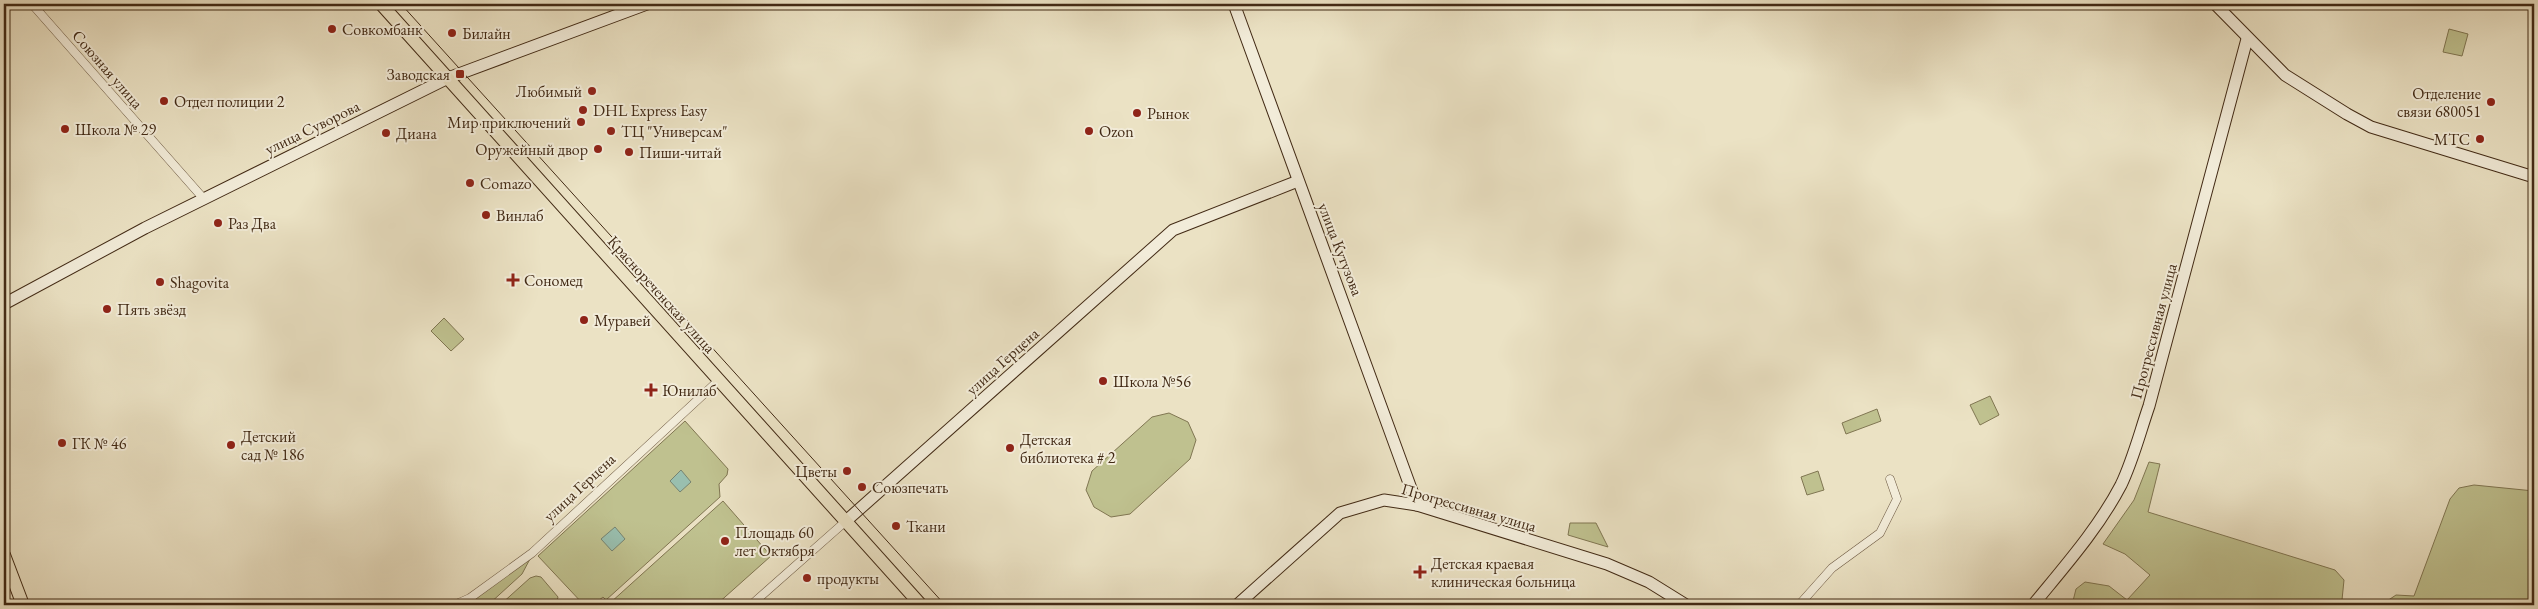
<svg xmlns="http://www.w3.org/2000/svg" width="2538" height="609" font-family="'EB Garamond',serif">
  <rect width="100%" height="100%" fill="#ebe2c4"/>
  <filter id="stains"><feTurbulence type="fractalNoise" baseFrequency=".004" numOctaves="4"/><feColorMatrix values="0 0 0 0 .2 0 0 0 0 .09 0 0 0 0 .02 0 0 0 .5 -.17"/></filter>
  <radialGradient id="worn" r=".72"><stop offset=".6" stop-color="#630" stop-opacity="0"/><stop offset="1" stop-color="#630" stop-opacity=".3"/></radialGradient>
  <g fill="#bfc18f" stroke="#807652">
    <polygon points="2449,29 2468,34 2462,56 2443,52"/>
    <polygon points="444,318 464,339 451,351 431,331"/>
    <polygon points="1990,396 1999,415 1980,425 1970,405"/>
    <polygon points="1877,409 1881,421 1846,434 1842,423"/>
    <polygon points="1169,413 1188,422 1196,440 1190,459 1130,514 1111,517 1094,507 1086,490 1092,471 1152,417"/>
    <polygon points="685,421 728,469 727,475 719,484 720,497 606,600 603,597 593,605 584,605 538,556"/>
    <polygon points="2149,462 2160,464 2148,512 2335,570 2344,580 2342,600 2345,605 2078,605 2073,601 2076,589 2085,582 2109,586 2127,600 2150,575 2125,554 2103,544 2134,500"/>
    <polygon points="1818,471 1824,490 1807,495 1801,477"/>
    <polygon points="2474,485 2534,491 2534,605 2381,605 2396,595 2414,596 2450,499 2459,488"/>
    <polygon points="723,501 771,556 716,605 612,605 610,603"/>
    <polygon points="1570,523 1596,523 1608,547 1568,535"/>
    <polygon points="531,557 522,574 488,605 467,605"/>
    <polygon points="536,576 541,577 558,597 556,605 500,605 530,578"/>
  </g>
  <g fill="#99bfaf" stroke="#768371">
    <polygon points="681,470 691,482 680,492 670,481"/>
    <polygon points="615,527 625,539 612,551 601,539"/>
  </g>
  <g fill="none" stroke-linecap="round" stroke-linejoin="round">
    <defs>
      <g id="street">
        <polyline points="32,4 203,198"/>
        <polyline points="454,605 470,598 532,553 718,381"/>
        <polyline points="751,605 846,521"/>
        <polyline points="1799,605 1832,568 1880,533 1897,499 1890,479"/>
      </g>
      <g id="secondary">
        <polyline points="1234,4 1417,505"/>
        <polyline points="2215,4 2285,75 2347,114 2371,127 2534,177"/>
        <polyline points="4,304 145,228 448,78 647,4"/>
        <polyline points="846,521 1173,230 1298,181"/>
        <polyline points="1237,605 1340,513 1384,500 1417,505 1607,564 1649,582 1686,605"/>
        <path d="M2033,605C2064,567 2098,529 2121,485C2133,460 2140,432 2149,406L2247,39"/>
      </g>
      <g id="primary">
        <polyline points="381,4 921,605"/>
        <polyline points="4,555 23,605"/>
      </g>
    </defs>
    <use href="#street" stroke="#6c5841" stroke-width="9"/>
    <use href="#secondary" stroke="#422a15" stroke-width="13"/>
    <use href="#primary" stroke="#422a15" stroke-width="14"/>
    <use href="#street" stroke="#f2ecd9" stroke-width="8"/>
    <use href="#secondary" stroke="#f2ecd9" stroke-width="11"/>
    <use href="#primary" stroke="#ebe2c4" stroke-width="12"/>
    <polyline stroke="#422a15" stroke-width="1" points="401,4 945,605"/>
  </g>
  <g fill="#8f2418" stroke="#f2ecd9" stroke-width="2">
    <circle cx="332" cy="29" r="5"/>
    <circle cx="452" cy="33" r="5"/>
    <rect x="455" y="69" width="10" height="10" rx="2.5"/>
    <circle cx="592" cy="91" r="5"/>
    <circle cx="164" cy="101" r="5"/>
    <circle cx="2491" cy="102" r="5"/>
    <circle cx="583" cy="110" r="5"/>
    <circle cx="1137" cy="113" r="5"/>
    <circle cx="581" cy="122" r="5"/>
    <circle cx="65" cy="129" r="5"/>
    <circle cx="611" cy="131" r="5"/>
    <circle cx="1089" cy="131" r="5"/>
    <circle cx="386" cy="133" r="5"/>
    <circle cx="2480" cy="139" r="5"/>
    <circle cx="598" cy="149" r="5"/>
    <circle cx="629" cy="152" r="5"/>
    <circle cx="470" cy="183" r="5"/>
    <circle cx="486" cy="215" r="5"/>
    <circle cx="218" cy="223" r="5"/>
    <path d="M510.5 272.5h5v5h5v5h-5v5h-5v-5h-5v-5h5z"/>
    <circle cx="160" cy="282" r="5"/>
    <circle cx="107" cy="309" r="5"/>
    <circle cx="584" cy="320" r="5"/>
    <circle cx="1103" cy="381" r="5"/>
    <path d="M648.5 382.5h5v5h5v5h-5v5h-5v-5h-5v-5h5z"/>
    <circle cx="62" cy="443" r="5"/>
    <circle cx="231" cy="445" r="5"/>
    <circle cx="1010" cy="448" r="5"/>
    <circle cx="847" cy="471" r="5"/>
    <circle cx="862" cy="487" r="5"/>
    <circle cx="896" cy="526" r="5"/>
    <circle cx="725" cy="541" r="5"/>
    <path d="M1417.5 564.5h5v5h5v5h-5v5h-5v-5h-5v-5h5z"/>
    <circle cx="807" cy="578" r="5"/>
  </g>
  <g text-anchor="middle" stroke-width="4" stroke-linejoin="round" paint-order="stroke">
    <g font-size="16" fill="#422a15" stroke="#f2ecd9" text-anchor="start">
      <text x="342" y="35">Совкомбанк</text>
      <text x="462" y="39">Билайн</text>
      <text x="450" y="80" text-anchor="end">Заводская</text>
      <text x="582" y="97" text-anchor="end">Любимый</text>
      <text x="2481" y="99" text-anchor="end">Отделение<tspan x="2481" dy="18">связи 680051</tspan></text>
      <text x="174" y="107">Отдел полиции 2</text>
      <text x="593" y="116">DHL Express Easy</text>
      <text x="1147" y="119">Рынок</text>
      <text x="571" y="128" text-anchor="end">Мир приключений</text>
      <text x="75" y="135">Школа № 29</text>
      <text x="621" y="137">ТЦ "Универсам"</text>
      <text x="1099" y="137">Ozon</text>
      <text x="396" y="139">Диана</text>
      <text x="2470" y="145" text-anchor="end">МТС</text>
      <text x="588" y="155" text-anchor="end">Оружейный двор</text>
      <text x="639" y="158">Пиши-читай</text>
      <text x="480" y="189">Comazo</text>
      <text x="496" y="221">Винлаб</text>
      <text x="228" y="229">Раз Два</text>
      <text x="524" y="286">Сономед</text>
      <text x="170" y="288">Shagovita</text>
      <text x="117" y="315">Пять звёзд</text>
      <text x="594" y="326">Муравей</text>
      <text x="1113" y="387">Школа №56</text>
      <text x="662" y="396">Юнилаб</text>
      <text x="241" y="442">Детский<tspan x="241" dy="18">сад № 186</tspan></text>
      <text x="1020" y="445">Детская<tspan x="1020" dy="18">библиотека # 2</tspan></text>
      <text x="72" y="449">ГК № 46</text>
      <text x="837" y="477" text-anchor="end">Цветы</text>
      <text x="872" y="493">Союзпечать</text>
      <text x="906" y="532">Ткани</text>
      <text x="735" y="538">Площадь 60<tspan x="735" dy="18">лет Октября</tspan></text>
      <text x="1431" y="569">Детская краевая<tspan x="1431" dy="18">клиническая больница</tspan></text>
      <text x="817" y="584">продукты</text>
    </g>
    <g font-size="16" fill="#422a15" stroke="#f2ecd9">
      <text transform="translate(108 69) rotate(49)" y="6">Союзная улица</text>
      <text transform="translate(312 127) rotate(-26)" y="6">улица Суворова</text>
      <text transform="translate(1341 249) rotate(69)" y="6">улица Кутузова</text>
      <text transform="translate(662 294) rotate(48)" y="6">Краснореченская улица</text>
      <text transform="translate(2153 331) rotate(-75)" y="6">Прогрессивная улица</text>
      <text transform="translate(1002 361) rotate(-42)" y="6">улица Герцена</text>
      <text transform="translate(579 487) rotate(-43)" y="6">улица Герцена</text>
      <text transform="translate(1469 507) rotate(16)" y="6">Прогрессивная улица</text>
    </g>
  </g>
  <rect width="2538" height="609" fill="none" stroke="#ebe2c4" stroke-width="20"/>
  <rect x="5" y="5" width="2528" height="599" fill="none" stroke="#422a15" stroke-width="2.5"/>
  <rect x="10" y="10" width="2518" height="589" fill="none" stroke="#422a15"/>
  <rect width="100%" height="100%" filter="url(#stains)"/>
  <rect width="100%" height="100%" fill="url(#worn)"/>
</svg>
